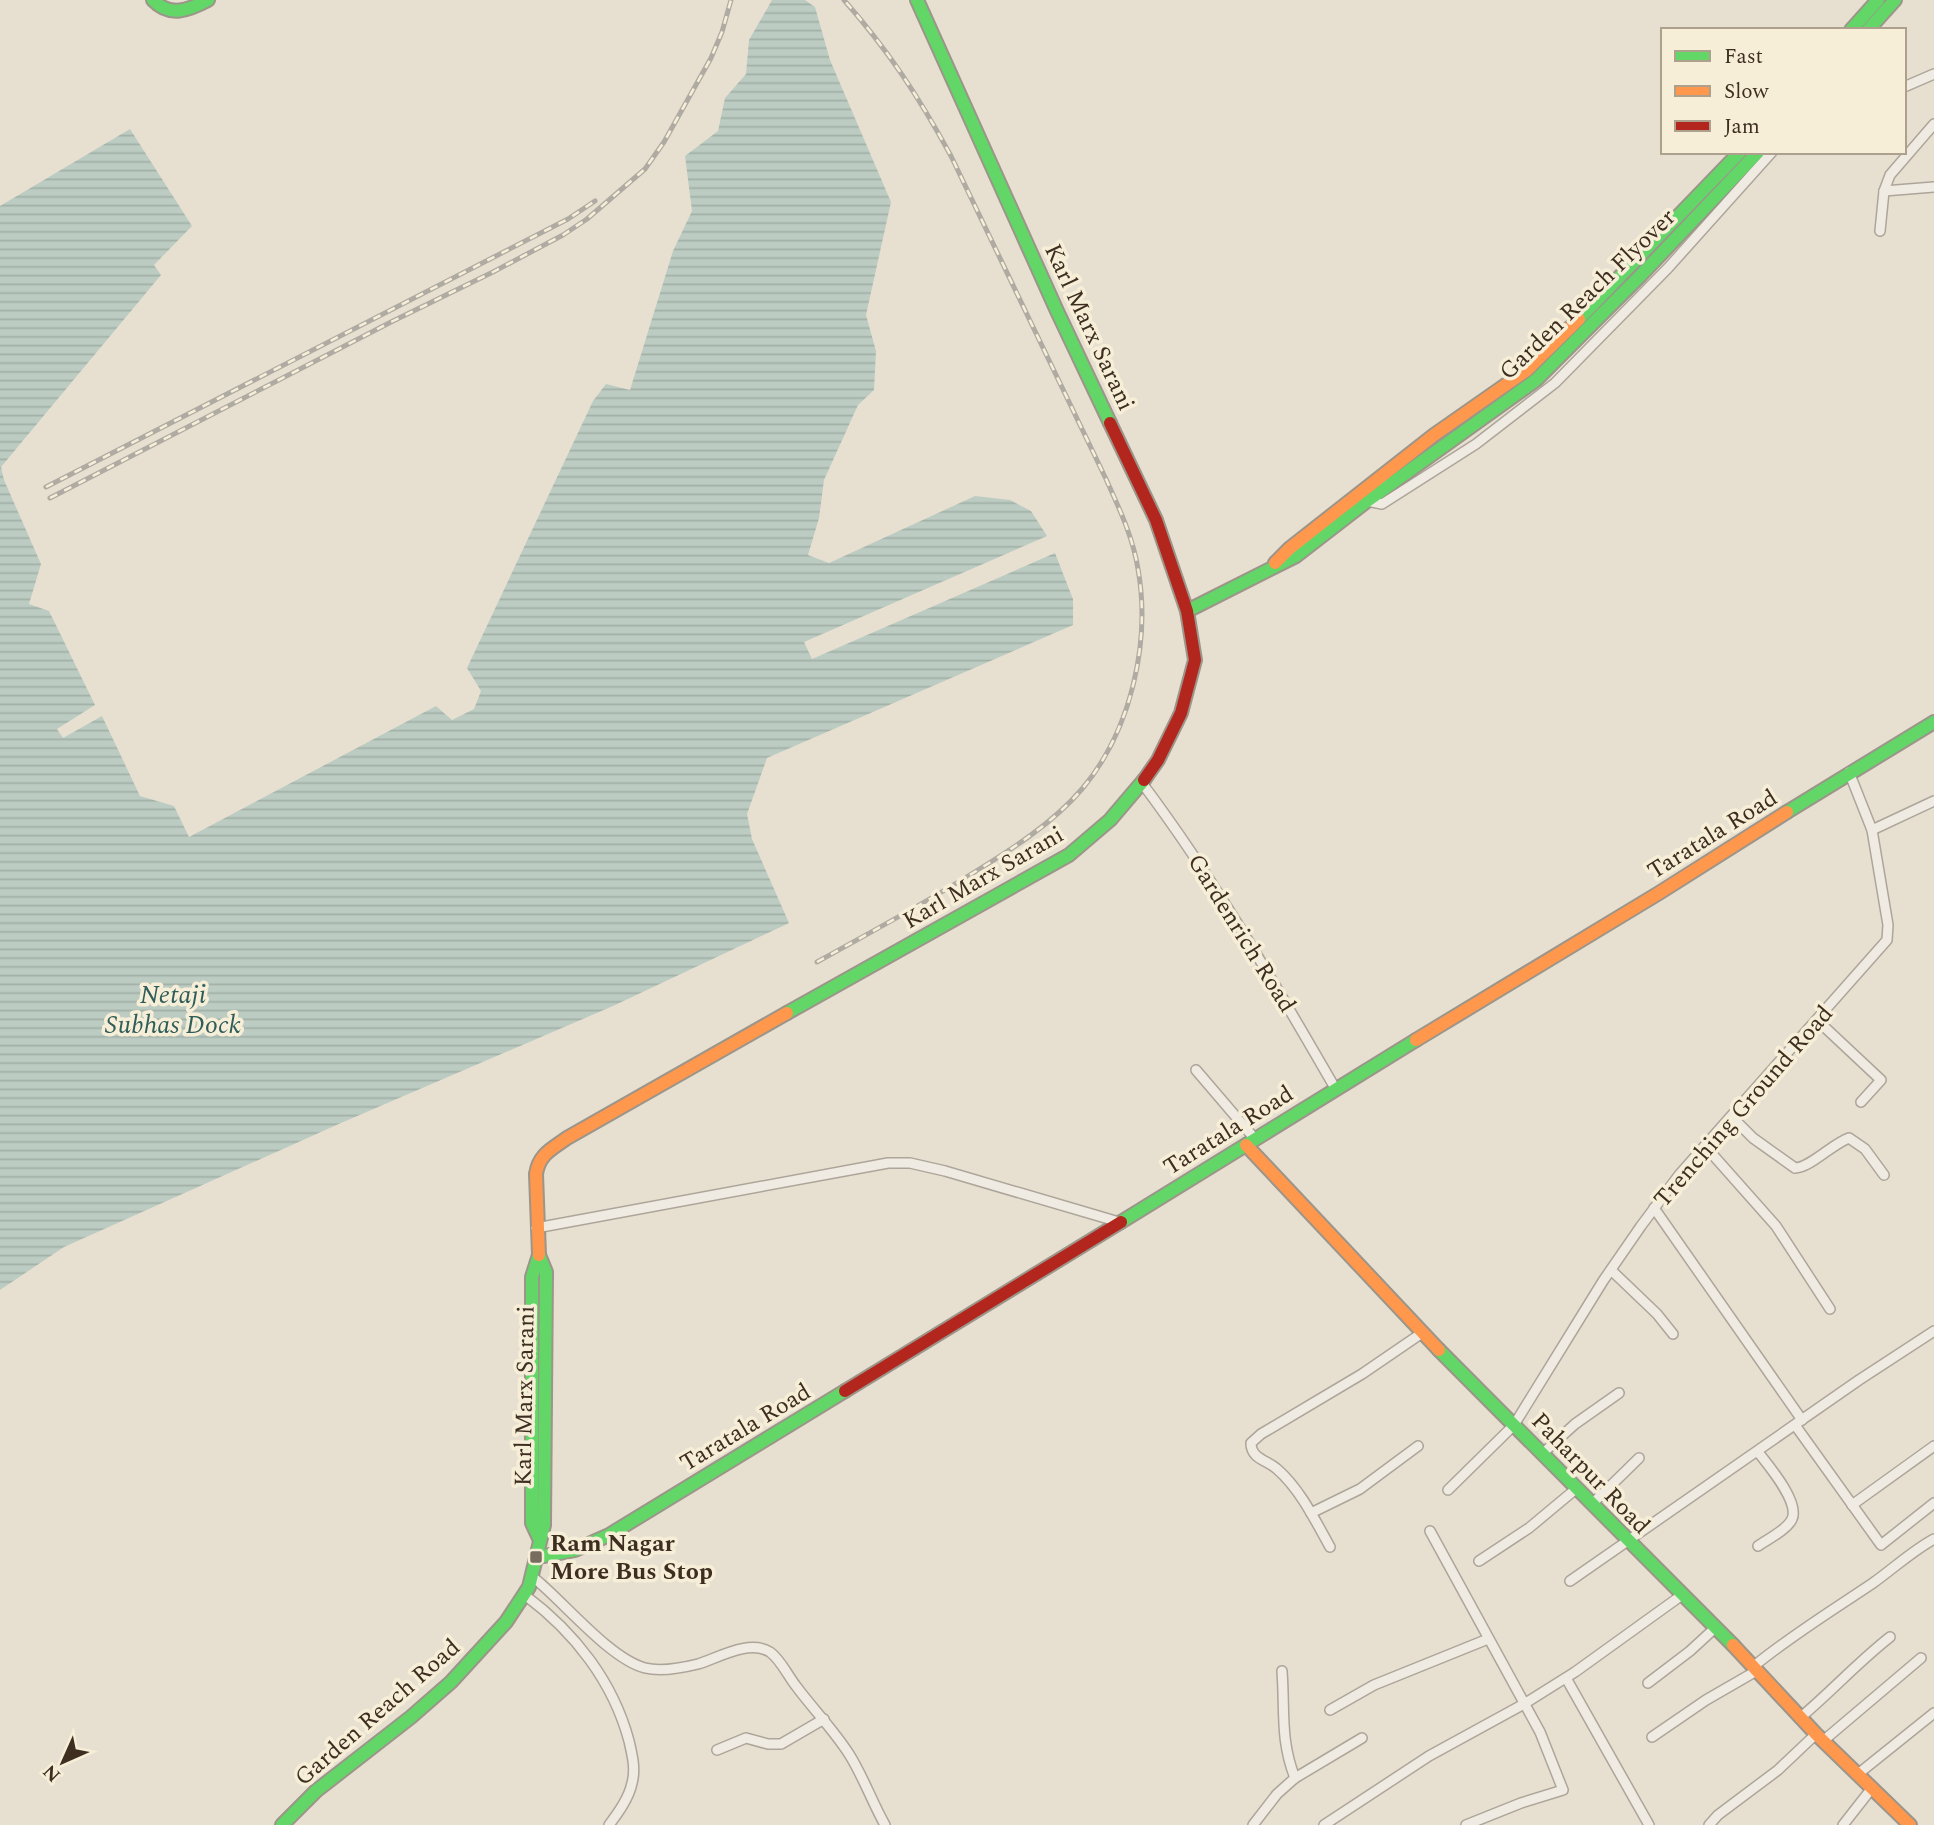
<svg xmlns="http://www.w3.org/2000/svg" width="1934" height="1825" font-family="Spectral,serif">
  <defs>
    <pattern id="water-rules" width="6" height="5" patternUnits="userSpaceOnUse" patternTransform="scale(1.75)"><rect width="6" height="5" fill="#bcccc2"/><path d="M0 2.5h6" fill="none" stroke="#a2b0a6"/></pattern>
  </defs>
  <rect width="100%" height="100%" fill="#e7e0d1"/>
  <polygon fill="url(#water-rules)" points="772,0 805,0 815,7 830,60 891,202 866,315 876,351 874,390 858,405 824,480 819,518 808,555 829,563 975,496 1010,500 1031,511 1047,536 804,642 812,659 1055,553 1073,599 1073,625 767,758 747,814 752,839 789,923 613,1006 341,1123 64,1247 0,1290 0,206 130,129 192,226 154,265 161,275 1,467 4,480 41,564 29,604 49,611 95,705 57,729 63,738 102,716 140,796 174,806 189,837 436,706 452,720 474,709 481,691 467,668 593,401 606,384 630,390 673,251 692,211 685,156 718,131 725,98 746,74 749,40"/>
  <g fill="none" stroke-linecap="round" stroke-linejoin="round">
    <defs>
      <g id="street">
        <polyline points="1904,87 1934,74"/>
        <polyline points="1884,191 1934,187"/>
        <polyline points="1880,231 1884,191 1890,175 1934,124"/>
        <polyline points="1367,501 1382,504 1476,444 1555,383 1668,268 1772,152"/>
        <path d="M1142,783C1214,879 1275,984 1335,1088"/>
        <polyline points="1872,830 1934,801"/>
        <polyline points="1817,1020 1881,1080 1861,1102"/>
        <polyline points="1196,1070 1255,1139"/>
        <path d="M1732,1117L1753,1138L1795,1168C1810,1168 1832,1144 1849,1138L1865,1149L1884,1175"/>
        <polyline points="1705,1146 1776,1226 1830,1309"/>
        <polyline points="1654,1208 1802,1420"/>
        <polyline points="536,1228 888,1163 910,1163 945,1171 1119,1222"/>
        <polyline points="1611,1270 1657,1314 1673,1334"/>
        <polyline points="1795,1425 1881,1545 1934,1503"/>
        <path d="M1758,1452C1768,1465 1800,1502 1792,1519C1787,1530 1768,1539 1758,1546"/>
        <polyline points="1542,1454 1575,1424 1619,1393"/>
        <polyline points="1448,1490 1514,1425 1603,1281 1641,1226 1679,1175 1887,940 1888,925 1872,830 1849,772"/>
        <polyline points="1592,1504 1639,1458"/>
        <polyline points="1852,1505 1934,1446"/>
        <polyline points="1311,1513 1360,1489 1418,1446"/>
        <polyline points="1430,1531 1540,1732 1563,1790 1521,1803 1466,1825"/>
        <path d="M1330,1547C1315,1520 1300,1489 1277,1469C1267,1460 1251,1459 1251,1443L1261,1434L1362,1374L1422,1333"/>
        <polyline points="1479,1561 1529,1528 1577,1488"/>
        <path d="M534,1578C564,1602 610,1659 645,1668C661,1672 682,1668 698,1664C718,1658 749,1639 770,1652C781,1660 788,1676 796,1686C813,1709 833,1729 849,1754C863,1776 872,1802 885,1825"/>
        <polyline points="1570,1581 1859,1380 1934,1331"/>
        <path d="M526,1596C574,1632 613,1681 629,1741C632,1754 636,1769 632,1783C629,1798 618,1813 609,1825"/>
        <path d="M1754,1666C1792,1635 1833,1610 1873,1583C1894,1568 1912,1551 1934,1539"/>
        <path d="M1282,1671C1285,1711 1280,1740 1295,1778"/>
        <polyline points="1566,1678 1649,1825"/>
        <polyline points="1648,1683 1690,1651 1715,1628"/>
        <polyline points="1330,1710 1374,1685 1488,1639"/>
        <path d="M1801,1717C1832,1691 1858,1662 1890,1637"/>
        <polyline points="1652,1737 1706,1700 1758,1670"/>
        <polyline points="1823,1741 1921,1658"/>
        <polyline points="717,1750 746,1738 768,1744 781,1744 824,1719"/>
        <polyline points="1858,1774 1934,1713"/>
        <polyline points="1253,1825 1277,1794 1295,1778 1362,1738"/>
        <polyline points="1324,1825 1429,1756 1524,1704 1575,1672 1682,1595"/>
        <polyline points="1709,1825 1718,1815 1778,1770 1816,1734"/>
        <polyline points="1843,1825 1872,1788"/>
      </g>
      <g id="fast">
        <path d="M153,0C170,18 189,10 208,0"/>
        <polyline points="917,0 1057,311 1110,423"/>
        <polyline points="1851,30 1878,0"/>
        <polyline points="1868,30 1895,0"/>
        <polyline points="1579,319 1740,152"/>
        <polyline points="1187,611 1296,556 1367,501 1536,380 1640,276 1758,152"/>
        <polyline points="1787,812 1934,722"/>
        <polyline points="787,1013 1069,855 1110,820 1144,780"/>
        <polyline points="1121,1222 1416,1040"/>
        <polyline points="539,1255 532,1277 532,1523 539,1538"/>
        <polyline points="1439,1350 1733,1645"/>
        <polyline points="539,1557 575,1550 609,1535 845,1391"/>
        <polyline points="282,1825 316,1791 411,1717 451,1682 506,1622 529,1587 544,1525 546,1272 539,1255"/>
      </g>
      <g id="slow">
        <polyline points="1275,563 1290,548 1434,435 1527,370 1579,319"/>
        <polyline points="1416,1040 1659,893 1787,812"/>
        <polyline points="1246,1145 1439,1350"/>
        <path d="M539,1255L536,1174C539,1154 552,1149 567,1138L787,1013"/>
        <polyline points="1733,1645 1816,1734 1910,1825"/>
      </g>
      <g id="jam">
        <polyline points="1110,423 1156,520 1187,611 1195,660 1181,713 1158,760 1144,780"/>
        <polyline points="845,1391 1121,1222"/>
      </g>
    </defs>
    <use href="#street" stroke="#ada599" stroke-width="12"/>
    <use href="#fast" stroke="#9c958a" stroke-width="16"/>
    <use href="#slow" stroke="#9c958a" stroke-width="16"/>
    <use href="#jam" stroke="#9c958a" stroke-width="16"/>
    <use href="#street" stroke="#efebe3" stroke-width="9"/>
    <use href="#fast" stroke="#63d668" stroke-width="12"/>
    <use href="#slow" stroke="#ff974d" stroke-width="12"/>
    <use href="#jam" stroke="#b3261e" stroke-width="12"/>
    <defs>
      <g id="rail">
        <polyline points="46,487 568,219 595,201"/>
        <polyline points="50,498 393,321 493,272 563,235 587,219 645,169 664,142 711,58 722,32 731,0"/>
        <path d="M817,962C869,933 922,905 973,873C1012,849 1052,824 1082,789C1131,731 1151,642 1138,569C1133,537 1119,508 1106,479L951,156C919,97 888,50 844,0"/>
      </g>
    </defs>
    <use href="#rail" stroke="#afaaa2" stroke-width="5"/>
    <use href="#rail" stroke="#f7eed8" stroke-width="2.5" stroke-dasharray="8" stroke-linecap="butt"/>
  </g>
  <rect fill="#786c5e" stroke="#f7eed8" stroke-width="2.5" x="529" y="1550" width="14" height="14" rx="3.5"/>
  <g text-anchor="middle" stroke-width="7" stroke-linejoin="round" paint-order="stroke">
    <g font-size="24" fill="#3d2e20" stroke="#f7eed8">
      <text transform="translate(1587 294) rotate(-44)" y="8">Garden Reach Flyover</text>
      <text transform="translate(1090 327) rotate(65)" y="8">Karl Marx Sarani</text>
      <text transform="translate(1712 834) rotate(-32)" y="8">Taratala Road</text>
      <text transform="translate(983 877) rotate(-30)" y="8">Karl Marx Sarani</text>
      <text transform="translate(1242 933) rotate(58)" y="8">Gardenrich Road</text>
      <text transform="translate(1743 1106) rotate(-49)" y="8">Trenching Ground Road</text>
      <text transform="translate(1228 1130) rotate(-32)" y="8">Taratala Road</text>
      <text transform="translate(524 1396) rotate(-89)" y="8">Karl Marx Sarani</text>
      <text transform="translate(745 1427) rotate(-31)" y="8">Taratala Road</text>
      <text transform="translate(1591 1473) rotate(46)" y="8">Paharpur Road</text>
      <text transform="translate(377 1712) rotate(-41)" y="8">Garden Reach Road</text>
    </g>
    <g font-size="24" font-weight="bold" fill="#3d2e20" stroke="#f7eed8" text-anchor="start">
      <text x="550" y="1551">Ram Nagar<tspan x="550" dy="28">More Bus Stop</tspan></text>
    </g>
    <g font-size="26" font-style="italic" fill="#2f5d5a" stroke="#f7eed8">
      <text x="173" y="1003">Netaji<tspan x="173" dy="30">Subhas Dock</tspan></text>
    </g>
  </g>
  <rect x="1661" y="28" width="245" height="126" fill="#f7eed8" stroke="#ada18e" stroke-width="2"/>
  <rect x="1675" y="51" width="35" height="10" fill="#63d668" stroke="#ada18e" stroke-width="2"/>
  <text x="1724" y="63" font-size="21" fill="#3d2e20">Fast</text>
  <rect x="1675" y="86" width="35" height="10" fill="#ff974d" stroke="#ada18e" stroke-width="2"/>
  <text x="1724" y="98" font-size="21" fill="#3d2e20">Slow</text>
  <rect x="1675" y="121" width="35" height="10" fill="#b3261e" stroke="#ada18e" stroke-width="2"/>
  <text x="1724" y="133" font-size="21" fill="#3d2e20">Jam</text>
  <g transform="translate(63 1762) rotate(225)" stroke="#f7eed8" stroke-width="5" paint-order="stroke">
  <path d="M0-5L12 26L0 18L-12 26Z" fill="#3d2e20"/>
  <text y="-10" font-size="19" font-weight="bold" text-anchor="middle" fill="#3d2e20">N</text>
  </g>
</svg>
